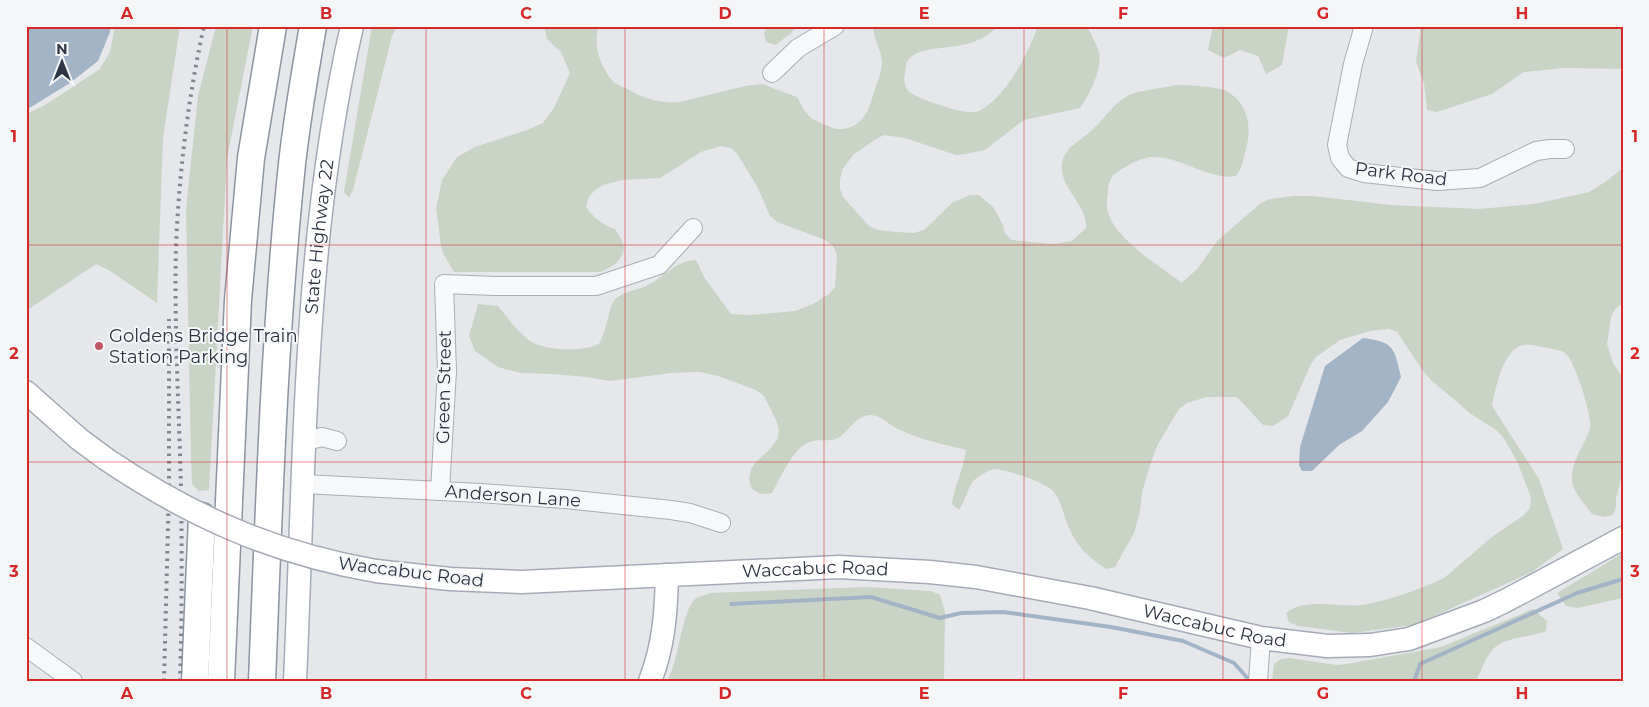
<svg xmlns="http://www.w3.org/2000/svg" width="1649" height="707" font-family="Montserrat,sans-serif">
  <rect width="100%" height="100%" fill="#e5e7eb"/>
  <g fill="#cad4c6">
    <polygon points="115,26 180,26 163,138 157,303 110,271 96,264 26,311 26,114 45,105 100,69 110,52"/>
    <polygon points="216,26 253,26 227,158 209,490 199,491 192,484 191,461 186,209 198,96"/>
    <polygon points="372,26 397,26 392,36 353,190 349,198 344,192"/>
    <path d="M544,26H599C596,34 596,45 598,53C601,63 605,72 612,80C615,84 621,86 625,88C643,98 660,104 680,102L745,86L762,84L797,97C808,119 811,119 833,128C839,130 842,129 848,128C868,122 870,103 876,86C878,79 882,71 882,63C882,50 873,40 873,26H999C987,36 978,42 962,45C949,48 920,48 911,57C905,62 906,67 905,74C904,79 904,84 907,89C912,98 963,114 974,112C976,112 979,111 981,110C1007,95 1028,54 1038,26H1087C1091,35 1096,43 1099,52C1103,68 1089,96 1080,108L1024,120L985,150L966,154L956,155L905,138L884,135L876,139L853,155L842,170L840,180V189L843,197L869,226L878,230L897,232L914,233L924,230L953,202L970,195H979L994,208L1003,225L1005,234L1012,240L1053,244L1072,241L1086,228C1088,203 1055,186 1063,159C1068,145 1082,140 1092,130C1103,120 1112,106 1124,98C1134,91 1149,90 1160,88C1166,87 1173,85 1179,85C1188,85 1217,87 1224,90C1246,100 1252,123 1247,145C1244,156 1243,167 1236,176C1209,181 1182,156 1151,157C1139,158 1126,166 1116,173C1109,179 1108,185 1108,193C1107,199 1106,206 1108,212C1114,238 1161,267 1182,283L1198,268L1217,241L1261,203L1270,199L1293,196H1313L1391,205L1479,209L1534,204L1589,192L1605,182L1623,168V303L1615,309L1611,317L1607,344L1613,363L1623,378V471L1616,498V507L1613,515L1603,517L1592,514C1585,504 1574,493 1572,482C1570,461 1585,446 1590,428C1593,418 1574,358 1565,353C1561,350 1552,349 1547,348C1536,346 1523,341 1514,350C1500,363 1496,388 1492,406L1539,479L1563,549L1532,572L1414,625L1352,633L1298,626L1289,622L1286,613C1306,597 1338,608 1362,605C1386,601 1422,589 1444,578L1492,537L1524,515L1530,508L1531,498L1517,461L1503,437L1496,430L1471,414L1431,380L1423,371L1397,332L1389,329L1370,331L1340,340L1316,357L1311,364L1288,416L1273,426L1263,425L1237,397H1207L1187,403L1179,409L1158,444L1150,465L1142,493L1140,512L1134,533L1115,567L1106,569C1089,557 1079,549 1070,530C1064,518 1062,501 1053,491C1044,482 1008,470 995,469C991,469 982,474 978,477C967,484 967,500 959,510L952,504C954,486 964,468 966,450C943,444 921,440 900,430C890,426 881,415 870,415C857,415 849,430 840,437C830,443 820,438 810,442C793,447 780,479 772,493L761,494L752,489L749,479L751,469L756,462L770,449L777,440L779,430L777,422L764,396L756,390L718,376L700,372L671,373L610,381L587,377L551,374L521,373L498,367L475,351L469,336L478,304L498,306C508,318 517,332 530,341C545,351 583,352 599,344C603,335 606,327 608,318C609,314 610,308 612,304C618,292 635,291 646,286C663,278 676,260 696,260L704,277L731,314L750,315L795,311L813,304L829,294L835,287L837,255L833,246L825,240L777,222L770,216L758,188L738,155L731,148L721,146L701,152L660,178L622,180L603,185L595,190L589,197L586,207C594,218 603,225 615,229C618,234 621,238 623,243C628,257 612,267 601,272H454L444,255L441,246L436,208L442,180L457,157L475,147L527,130L543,123L554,108L570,73L561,52L547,39Z"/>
    <polygon points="767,26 797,26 792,32 776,45 766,42 764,33"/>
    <polygon points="1213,26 1289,26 1282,65 1266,74 1258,56 1240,50 1224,58 1208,50"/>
    <polygon points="1421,26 1623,26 1623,69 1565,68 1524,72 1492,94 1437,112 1427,110 1424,83 1416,62"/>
    <polygon points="1623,553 1623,598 1577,608 1566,606 1557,593"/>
    <path d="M867,587L931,591L940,595L945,612L944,681H667C679,662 681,612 695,599C699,596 706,595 710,593Z"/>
    <path d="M1533,609L1547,621L1546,631C1530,638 1507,636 1493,649C1487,655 1480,673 1476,681H1272L1274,664L1281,659L1289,658L1337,665L1347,664L1441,647Z"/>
  </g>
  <g fill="#a3b4c7">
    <polygon points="26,26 111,26 110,32 98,61 70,83 26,110"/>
    <path d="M1363,338C1395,342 1394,348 1401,377L1388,402L1362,431L1339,445L1312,471H1302L1299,465L1300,447L1325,366Z"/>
  </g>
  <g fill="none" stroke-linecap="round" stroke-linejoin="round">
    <g stroke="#a3b4c7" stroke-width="4">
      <polyline points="731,604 871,597 940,618 961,613 1003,612 1111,627 1183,641 1234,663 1250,681"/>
      <polyline points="1412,681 1415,679 1420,664 1577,593 1623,579"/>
    </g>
    <defs>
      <g id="minor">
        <polyline points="1364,26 1353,64 1337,145 1340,158 1348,168 1364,173 1437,181 1480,178 1536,151 1550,149 1565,149"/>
        <polyline points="772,73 798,48 835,26"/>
        <polyline points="306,441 322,437 337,441"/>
        <polyline points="303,484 480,493 565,499 671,510 690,513 721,523"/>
        <polyline points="440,491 447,371 444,284 495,286 596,286 659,265 693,228"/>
        <polyline points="26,647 73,681"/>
        <polyline points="1258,681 1261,638"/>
      </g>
      <g id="major">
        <polyline points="26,392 79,439 106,459"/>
        <path id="s1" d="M376,571L450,579L522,582L839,567L930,572L976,577L1090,598L1261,638L1327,646L1370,645L1409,639L1484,611L1507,600L1623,538"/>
        <path id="s2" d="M295,681C305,463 303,240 352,26"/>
        <path d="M650,681C664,645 666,613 667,575"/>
      </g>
      <g id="highway">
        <polyline points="195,681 202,516"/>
        <polyline points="221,681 238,300 251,158 273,26"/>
        <path d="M262,681C269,508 274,336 292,164C297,118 305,72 313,26"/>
      </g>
    </defs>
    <use href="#minor" stroke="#aaaeb5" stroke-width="20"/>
    <use href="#major" stroke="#a5abb6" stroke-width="25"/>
    <use href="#highway" stroke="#8d95a0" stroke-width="29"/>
    <use href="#minor" stroke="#f7f8fa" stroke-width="18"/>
    <use href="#major" stroke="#fff" stroke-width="22"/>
    <use href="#highway" stroke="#fff" stroke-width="26"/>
    <g stroke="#7f8793" stroke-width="4" stroke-dasharray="2.5 5" stroke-linecap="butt">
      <polyline points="164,681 169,489 169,319"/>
      <path d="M180,681C182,617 182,552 181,488C179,408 174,327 176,247C179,173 188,98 204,26"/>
    </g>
    <defs>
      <path id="major-bridge" d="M106,459C192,517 273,553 376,571"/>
    </defs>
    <use href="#major-bridge" stroke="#a5abb6" stroke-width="25" stroke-linecap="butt"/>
    <use href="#major-bridge" stroke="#fff" stroke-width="22"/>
  </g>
  <path fill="none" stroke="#d62828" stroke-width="1" stroke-opacity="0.55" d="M227,26V681M426,26V681M625,26V681M824,26V681M1024,26V681M1223,26V681M1422,26V681M26,245H1623M26,462H1623"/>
  <circle fill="#c35666" stroke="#f4f6f8" stroke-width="2" cx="99" cy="346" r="5"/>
  <g text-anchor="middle" stroke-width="4" stroke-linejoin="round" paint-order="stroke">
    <g font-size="18" fill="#2d3542" stroke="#f4f6f8">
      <text transform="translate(1401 174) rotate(7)" y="6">Park Road</text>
      <text dy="6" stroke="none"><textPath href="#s2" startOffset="445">State Highway 22</textPath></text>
      <text transform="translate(444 387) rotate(-89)" y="6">Green Street</text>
      <text transform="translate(513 496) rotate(4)" y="6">Anderson Lane</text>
      <text dy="6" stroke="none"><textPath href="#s1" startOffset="440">Waccabuc Road</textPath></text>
      <text transform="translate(411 572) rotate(7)" y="6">Waccabuc Road</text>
      <text dy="6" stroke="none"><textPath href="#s1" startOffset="845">Waccabuc Road</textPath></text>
    </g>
    <g font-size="18" fill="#2d3542" stroke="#f4f6f8" text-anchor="start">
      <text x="109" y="342">Goldens Bridge Train<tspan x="109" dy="21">Station Parking</tspan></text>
    </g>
  </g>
  <rect width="1649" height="707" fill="none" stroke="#f4f6f8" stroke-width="55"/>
  <g transform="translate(62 62)" stroke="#f4f6f8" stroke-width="4" paint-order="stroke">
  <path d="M0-4L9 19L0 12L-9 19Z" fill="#2d3542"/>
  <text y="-8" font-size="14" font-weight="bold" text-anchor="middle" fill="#2d3542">N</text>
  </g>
  <rect x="28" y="28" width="1594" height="652" fill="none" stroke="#d62828" stroke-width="2"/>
  <g font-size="16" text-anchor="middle" font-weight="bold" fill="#d62828">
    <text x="127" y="19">A</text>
    <text x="326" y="19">B</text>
    <text x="526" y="19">C</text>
    <text x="725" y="19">D</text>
    <text x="924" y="19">E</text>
    <text x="1123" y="19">F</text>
    <text x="1323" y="19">G</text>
    <text x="1522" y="19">H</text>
    <text x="14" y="142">1</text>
    <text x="1635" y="142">1</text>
    <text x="14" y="359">2</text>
    <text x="1635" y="359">2</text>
    <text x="14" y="577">3</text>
    <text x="1635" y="577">3</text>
    <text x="127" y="699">A</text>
    <text x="326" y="699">B</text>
    <text x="526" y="699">C</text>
    <text x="725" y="699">D</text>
    <text x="924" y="699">E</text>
    <text x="1123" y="699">F</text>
    <text x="1323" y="699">G</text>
    <text x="1522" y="699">H</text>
  </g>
</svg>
